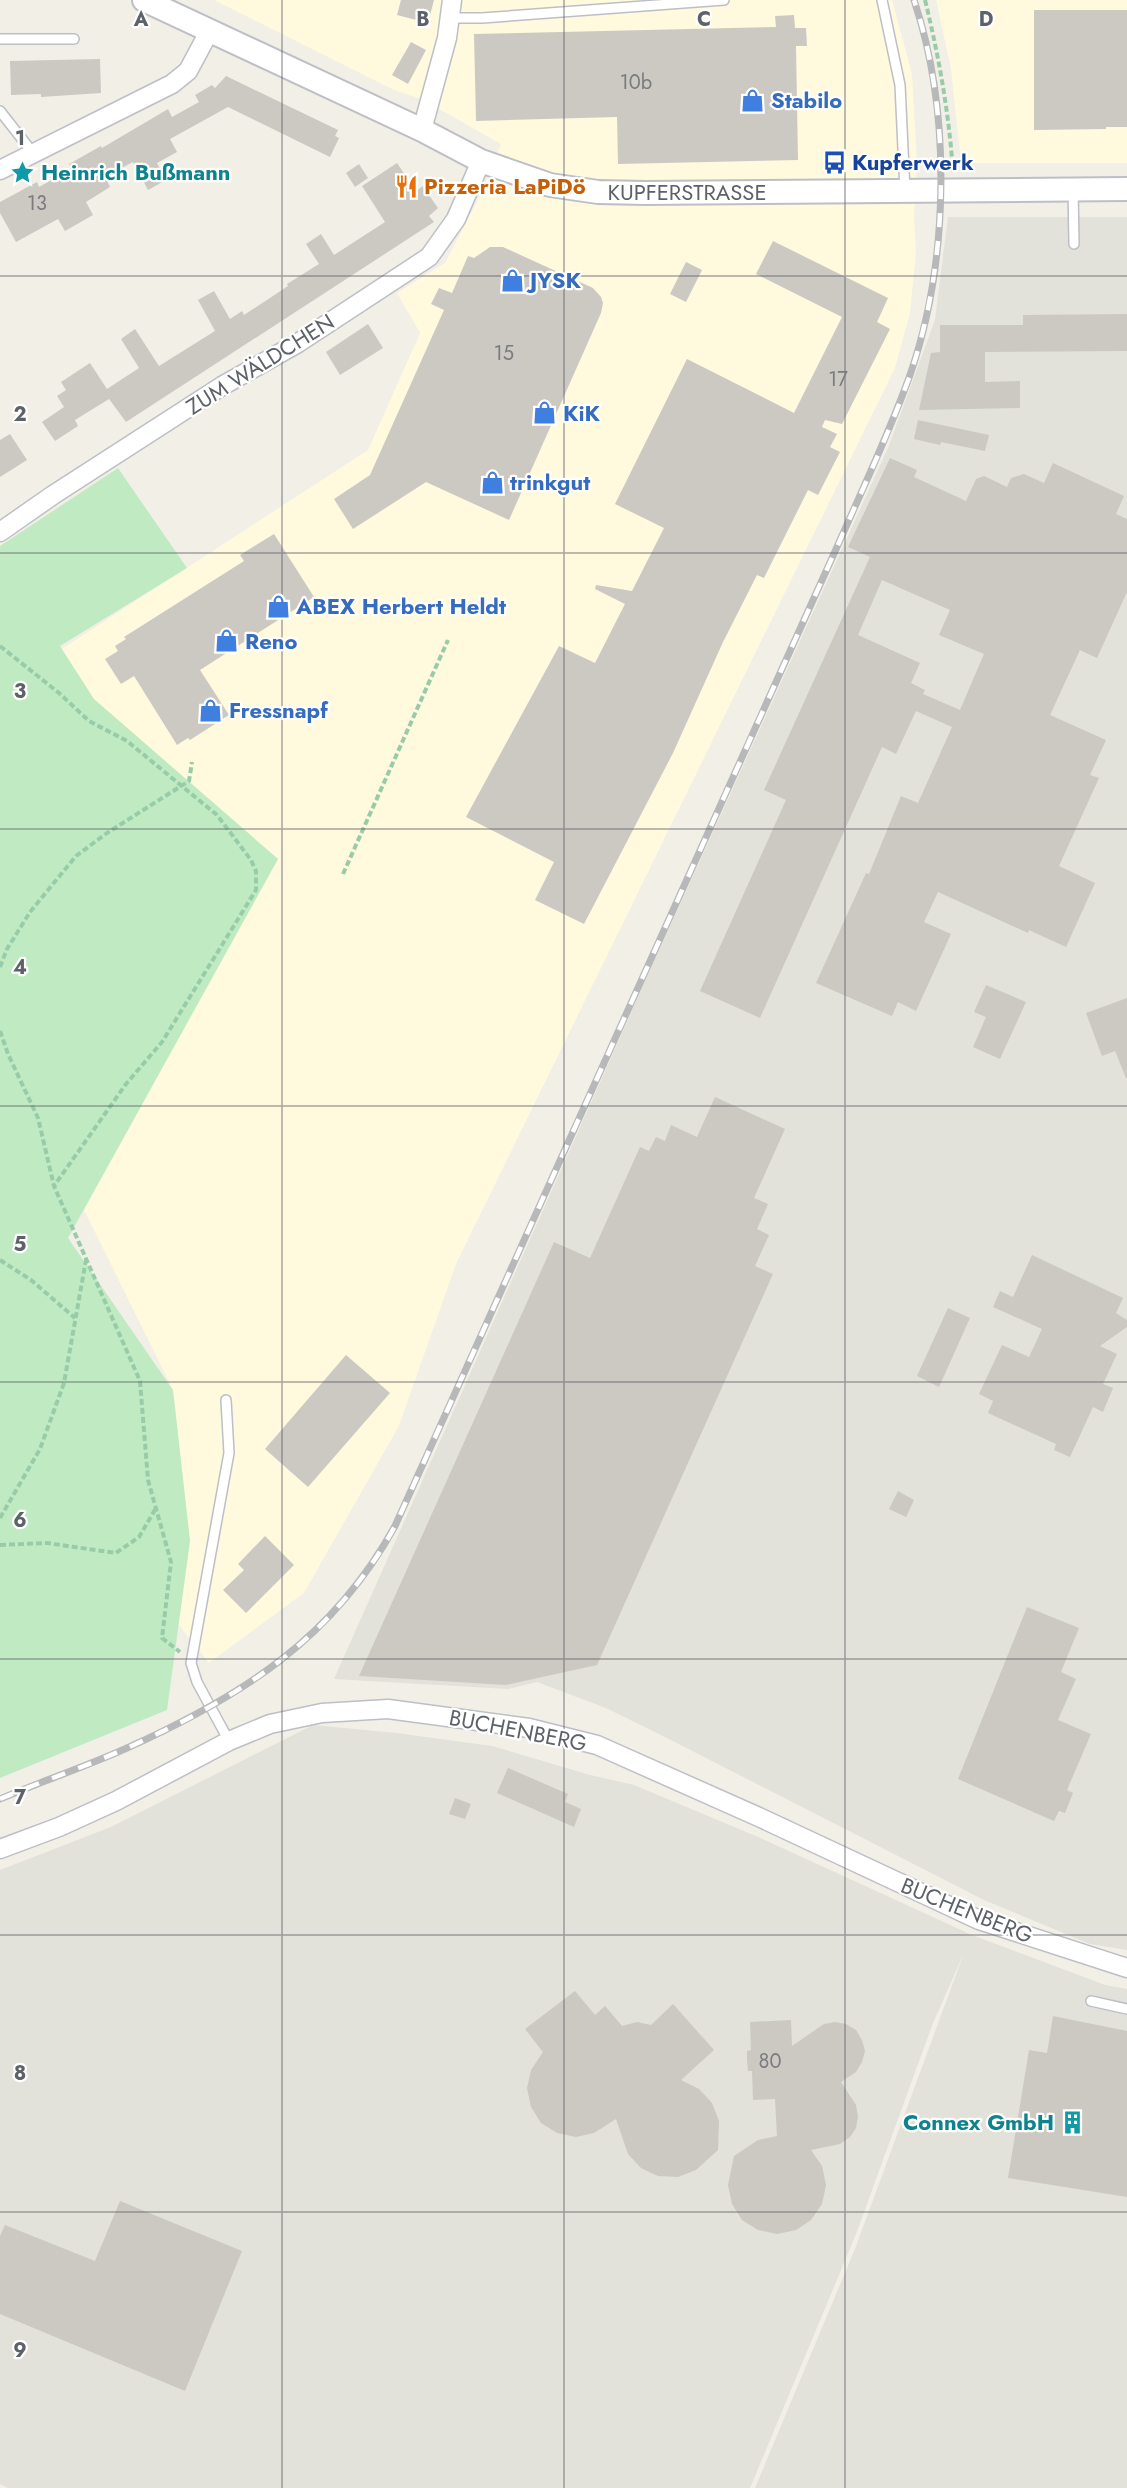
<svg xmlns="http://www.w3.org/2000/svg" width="1127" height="2488" font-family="Jost,sans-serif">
  <rect width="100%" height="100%" fill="#f1efe6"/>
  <g fill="#fff9dd">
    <polygon points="214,0 892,0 912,74 917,161 914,218 916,253 910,313 895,368 456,1264 399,1426 304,1593 209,1663 178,1624 190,1541 173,1390 84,1210 278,859 99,704 40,663 368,450 420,333 397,293 445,263 482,192 501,144 423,100 394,90"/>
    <polygon points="936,0 1127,0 1127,163 961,163 951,69"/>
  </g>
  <g fill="#e2e1da">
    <polygon points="948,217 1127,217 1127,1950 1090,1944 984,1900 663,1736 606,1708 537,1682 508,1689 334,1679 655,959 888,448 935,320"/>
    <polygon points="313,1725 396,1733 492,1746 590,1775 634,1785 758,1837 972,1935 1105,1985 1127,1989 1127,2488 755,2488 855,2249 964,1953 933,2023 856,2234 750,2488 8,2488 0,2484 0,1870 111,1827"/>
  </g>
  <polygon fill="#c0ebc2" points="118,468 187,568 60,646 94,699 278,859 68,1238 173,1390 190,1541 167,1710 0,1778 0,546"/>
  <g fill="#ccc9c3" fill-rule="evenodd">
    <polygon points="401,0 434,0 428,23 397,15"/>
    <polygon points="1034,10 1127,10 1127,127 1106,127 1106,129 1034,130"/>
    <polygon points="794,15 795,28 806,28 807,46 796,46 798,160 618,164 617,117 476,121 474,34 776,27 775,16"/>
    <polygon points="411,42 426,50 408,84 392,75"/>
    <polygon points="100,59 101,93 41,97 41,94 11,95 10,61"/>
    <polygon points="226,76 338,130 335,136 339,138 330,157 228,107 170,139 177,152 157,163 166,180 148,190 133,162 105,177 110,187 86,202 93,215 65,231 58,219 16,242 0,213 0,202 37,182 39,187 71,169 69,164 101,146 102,148 168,109 172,117 199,102 195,95 212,85 215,88"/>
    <polygon points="397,163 416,191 423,186 433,201 438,208 429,216 434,222 126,422 109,399 75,420 78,426 55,441 42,422 64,407 57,396 66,390 61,382 90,363 107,389 139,368 121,339 135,329 159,366 215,331 198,300 214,291 230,319 242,311 244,315 288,286 287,284 319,264 306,244 321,234 334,255 385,222 362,186"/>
    <polygon points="359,164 368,178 355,187 346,173"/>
    <polygon points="773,241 888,298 877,322 890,329 842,424 825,420 822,427 837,434 830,447 840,452 818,495 808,490 764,578 757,575 723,642 673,753 584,924 535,900 554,862 466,817 559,646 595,663 625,604 595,589 596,585 632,591 664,528 615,504 687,359 794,413 842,317 756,274"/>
    <polygon points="490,247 503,247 593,288 601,297 603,303 601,313 509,520 426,482 353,529 334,499 370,475 444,310 431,304 439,288 452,293 468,256 474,258"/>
    <polygon points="686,262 702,270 686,302 670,294"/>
    <polygon points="1127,314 1127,351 985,352 985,382 1020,381 1020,408 919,410 931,353 940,352 940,325 1023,325 1023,315"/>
    <polygon points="368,324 383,348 340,375 326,352"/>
    <polygon points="918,420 989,435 985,451 941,442 940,445 914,439"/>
    <polygon points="10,434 27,460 0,477 0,440"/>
    <path d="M890,458L917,470L914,477L966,501L976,479L984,476L1007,487L1011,478L1024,474L1044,483L1053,463L1124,496L1116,514L1127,519V592L1097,658L1080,650L1050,715L1106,740L1090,775L1099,778L1059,866L1095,883L1066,947L1029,930L1028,933L938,892L924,922L951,934L916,1011L898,1002L892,1016L816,983L866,873L869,874L901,796L918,803L952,727L916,711L896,754L882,747L760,1018L700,991L786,800L764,790L870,557L848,547ZM882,580L950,610L939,635L984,654L960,710L923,694L925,690L911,683L920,663L858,635Z"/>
    <polygon points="274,534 314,597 200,670 229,715 190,740 188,738 177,745 134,676 121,684 105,659 118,651 115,646 126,639 124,637 244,561 240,555"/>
    <polygon points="986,985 1026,1002 1000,1059 973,1047 986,1017 974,1012"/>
    <polygon points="1127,998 1127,1078 1126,1078 1115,1051 1102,1056 1086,1013"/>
    <polygon points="715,1097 785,1129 754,1198 768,1204 757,1229 769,1235 755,1266 773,1274 597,1665 506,1685 359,1676 554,1242 590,1258 640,1147 649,1151 656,1137 665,1141 671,1125 697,1137"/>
    <polygon points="1032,1255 1123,1298 1116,1313 1127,1320 1127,1327 1100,1346 1117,1354 1103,1384 1113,1388 1103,1412 1093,1407 1070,1457 1054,1450 1056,1444 988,1413 993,1401 979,1394 1002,1345 1029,1357 1042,1329 993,1307 1000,1291 1013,1297"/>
    <polygon points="948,1308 970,1318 939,1387 917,1376"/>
    <polygon points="346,1355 390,1393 308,1487 265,1449"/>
    <polygon points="898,1491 914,1500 906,1517 889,1509"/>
    <polygon points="265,1536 294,1565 246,1613 223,1590 244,1570 238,1564"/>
    <polygon points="1027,1607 1079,1628 1061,1672 1076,1679 1058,1720 1091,1734 1067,1790 1073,1793 1065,1813 1059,1811 1054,1821 958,1779"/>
    <polygon points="508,1768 568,1794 565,1802 581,1809 574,1827 497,1793"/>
    <polygon points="455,1798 471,1804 465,1819 449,1814"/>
    <polygon points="575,1991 595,2015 605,2006 622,2026 637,2022 651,2025 673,2004 714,2050 681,2080 699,2089 712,2103 719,2121 718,2150 696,2170 678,2177 658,2176 641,2168 628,2154 616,2119 594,2133 576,2137 557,2133 541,2123 531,2107 527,2088 531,2070 543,2052 525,2029"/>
    <polygon points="1053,2016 1127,2031 1127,2197 1008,2178 1029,2050 1047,2053"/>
    <polygon points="791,2020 792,2046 824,2024 835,2022 846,2024 856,2030 862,2040 865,2051 862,2062 856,2072 841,2082 856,2105 858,2117 856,2128 850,2137 840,2144 811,2150 822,2166 826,2185 822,2204 811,2220 796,2230 777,2234 758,2230 742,2220 732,2204 728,2185 734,2156 758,2140 777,2136 775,2099 753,2100 752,2071 748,2071 747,2058 747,2051 751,2050 750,2022"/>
    <polygon points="120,2201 242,2251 185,2391 0,2314 0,2236 5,2225 95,2261"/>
  </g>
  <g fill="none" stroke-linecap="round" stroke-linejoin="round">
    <defs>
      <g id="service">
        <polyline points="882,0 900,85 905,191"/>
        <polyline points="450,18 482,18 724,0"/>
        <polyline points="0,39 74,39"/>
        <polyline points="0,111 33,153"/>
        <polyline points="1073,189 1074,244"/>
        <polyline points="226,1400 229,1453 191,1663 197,1682 229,1741"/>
        <polyline points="1091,2001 1127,2009"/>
      </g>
      <g id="minor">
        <polyline points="422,130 447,38 452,0"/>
        <polyline points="0,170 172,84 188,71 210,30"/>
        <polyline points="0,532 53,495 222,386 298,343 429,257 456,219 481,161"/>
        <polyline points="0,1849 59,1827 116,1801 229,1741 270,1724 322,1713 388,1709 529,1728 597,1745 761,1818 979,1920 1127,1968"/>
      </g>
      <polyline id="tertiary" points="144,0 422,130 481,161 550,185 598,192 645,193 1127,189"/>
    </defs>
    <use href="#service" stroke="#bdbfc6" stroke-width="12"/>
    <use href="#minor" stroke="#bdbfc6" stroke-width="21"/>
    <use href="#tertiary" stroke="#bdbfc6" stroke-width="26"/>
    <g stroke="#98cca9" stroke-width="4" stroke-dasharray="6 3" stroke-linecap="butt">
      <path d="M925,0C939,57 949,113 953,172"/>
      <polyline points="0,646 59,693 89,721 127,741 217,815 251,860 256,871 256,890 162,1042 126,1084 54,1186"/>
      <polyline points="343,874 448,640"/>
      <polyline points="0,967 7,949 30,912 76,856 107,833 189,781 192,762"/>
      <polyline points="0,1031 8,1054 38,1118 54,1186 140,1381 148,1480 171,1562 162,1638 180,1652"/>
      <polyline points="0,1260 31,1280 75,1318"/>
      <polyline points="0,1518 40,1449 64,1383 86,1260"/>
      <polyline points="0,1545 47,1543 116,1553 139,1537 156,1508"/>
    </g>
    <use href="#service" stroke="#fff" stroke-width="9"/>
    <use href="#minor" stroke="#fff" stroke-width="18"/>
    <use href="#tertiary" stroke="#fff" stroke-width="22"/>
    <defs>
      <path id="rail" d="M0,1799C42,1781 85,1767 127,1748C242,1696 333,1639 395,1526L837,547C862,490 889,434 910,375C949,262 952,114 914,0"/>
    </defs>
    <use href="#rail" stroke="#b7b8b9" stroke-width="7"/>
    <use href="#rail" stroke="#fff" stroke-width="4.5" stroke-dasharray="14" stroke-linecap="butt"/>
  </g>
  <path fill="none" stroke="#5d6168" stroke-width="1.5" stroke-opacity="0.55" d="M282,0V2488M564,0V2488M845,0V2488M0,276H1127M0,553H1127M0,829H1127M0,1106H1127M0,1382H1127M0,1659H1127M0,1935H1127M0,2212H1127"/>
  <defs>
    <symbol id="shop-bare" viewBox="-9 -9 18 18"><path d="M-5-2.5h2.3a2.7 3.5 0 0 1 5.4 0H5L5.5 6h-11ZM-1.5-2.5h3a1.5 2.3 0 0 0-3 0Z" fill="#3f7fe0" stroke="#fff" stroke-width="2.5" paint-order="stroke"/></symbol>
    <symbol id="bus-bare" viewBox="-9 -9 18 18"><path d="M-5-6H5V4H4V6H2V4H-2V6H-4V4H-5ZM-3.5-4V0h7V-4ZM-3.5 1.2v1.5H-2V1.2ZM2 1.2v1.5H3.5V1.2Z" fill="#1a4fb4" stroke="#fff" stroke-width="2.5" paint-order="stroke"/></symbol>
    <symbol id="sight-bare" viewBox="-9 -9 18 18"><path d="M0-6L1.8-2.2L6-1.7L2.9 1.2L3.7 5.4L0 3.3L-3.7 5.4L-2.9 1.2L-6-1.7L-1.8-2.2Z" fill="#0f9aa8" stroke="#fff" stroke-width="2.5" paint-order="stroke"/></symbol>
    <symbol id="restaurant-bare" viewBox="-9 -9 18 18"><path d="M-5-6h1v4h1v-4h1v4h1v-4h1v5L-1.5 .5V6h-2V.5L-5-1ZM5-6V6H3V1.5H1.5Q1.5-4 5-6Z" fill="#e8710a" stroke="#fff" stroke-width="2.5" paint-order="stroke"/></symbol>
    <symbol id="building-bare" viewBox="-9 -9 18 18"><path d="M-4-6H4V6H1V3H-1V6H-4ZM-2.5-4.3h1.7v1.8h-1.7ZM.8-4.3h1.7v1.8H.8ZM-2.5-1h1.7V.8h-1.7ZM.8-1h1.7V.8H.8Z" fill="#0f9aa8" stroke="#fff" stroke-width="2.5" paint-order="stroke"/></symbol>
  </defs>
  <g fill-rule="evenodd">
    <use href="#shop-bare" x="736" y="84" width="33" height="33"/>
    <use href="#bus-bare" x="818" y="146" width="33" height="33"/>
    <use href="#sight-bare" x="6" y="156" width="33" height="33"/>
    <use href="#restaurant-bare" x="390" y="170" width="33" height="33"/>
    <use href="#shop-bare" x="496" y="264" width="33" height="33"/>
    <use href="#shop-bare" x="528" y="396" width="33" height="33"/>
    <use href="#shop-bare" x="476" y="466" width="33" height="33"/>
    <use href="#shop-bare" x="262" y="590" width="33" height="33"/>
    <use href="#shop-bare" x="210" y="624" width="33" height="33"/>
    <use href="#shop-bare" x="194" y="694" width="33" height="33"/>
    <use href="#building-bare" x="1056" y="2106" width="33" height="33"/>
  </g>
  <g text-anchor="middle" stroke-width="4.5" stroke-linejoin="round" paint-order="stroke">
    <g font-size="20" fill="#797b7f">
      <text x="636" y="89">10b</text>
      <text x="37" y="210">13</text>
      <text x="504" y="360">15</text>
      <text x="838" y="386">17</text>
      <text x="770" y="2068">80</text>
    </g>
    <g font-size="22" font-weight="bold" fill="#366cbe" stroke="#fff" text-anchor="start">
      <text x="771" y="108">Stabilo</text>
      <text x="530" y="288">JYSK</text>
      <text x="563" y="421">KiK</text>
      <text x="510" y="490">trinkgut</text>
      <text x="296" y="614">ABEX Herbert Heldt</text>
      <text x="245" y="649">Reno</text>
      <text x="229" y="718">Fressnapf</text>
    </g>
    <g font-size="22" font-weight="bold" fill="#164399" stroke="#fff" text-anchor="start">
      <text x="852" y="170">Kupferwerk</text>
    </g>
    <g font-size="22" font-weight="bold" fill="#0d838f" stroke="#fff" text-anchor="start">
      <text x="41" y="180">Heinrich Bußmann</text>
      <text x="1054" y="2130" text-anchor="end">Connex GmbH</text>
    </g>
    <g font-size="22" font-weight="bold" fill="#c56008" stroke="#fff" text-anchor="start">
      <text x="424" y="194">Pizzeria LaPiDö</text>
    </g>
    <g font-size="22" fill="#5d6168" stroke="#fff">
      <text x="687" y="200">KUPFERSTRASSE</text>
      <text transform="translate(260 364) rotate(-32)" y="8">ZUM WÄLDCHEN</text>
      <text transform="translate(518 1730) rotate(11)" y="8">BUCHENBERG</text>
      <text transform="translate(967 1910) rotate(22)" y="8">BUCHENBERG</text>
    </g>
  </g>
  <g font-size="20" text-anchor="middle" font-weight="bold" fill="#5d6168" stroke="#fff" stroke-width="4.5" stroke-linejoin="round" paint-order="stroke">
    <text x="141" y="26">A</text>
    <text x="423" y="26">B</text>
    <text x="704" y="26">C</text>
    <text x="986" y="26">D</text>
    <text x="20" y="145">1</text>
    <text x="20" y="421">2</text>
    <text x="20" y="698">3</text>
    <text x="20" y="974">4</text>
    <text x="20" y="1251">5</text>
    <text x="20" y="1527">6</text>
    <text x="20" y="1804">7</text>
    <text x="20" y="2080">8</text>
    <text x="20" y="2357">9</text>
  </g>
</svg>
